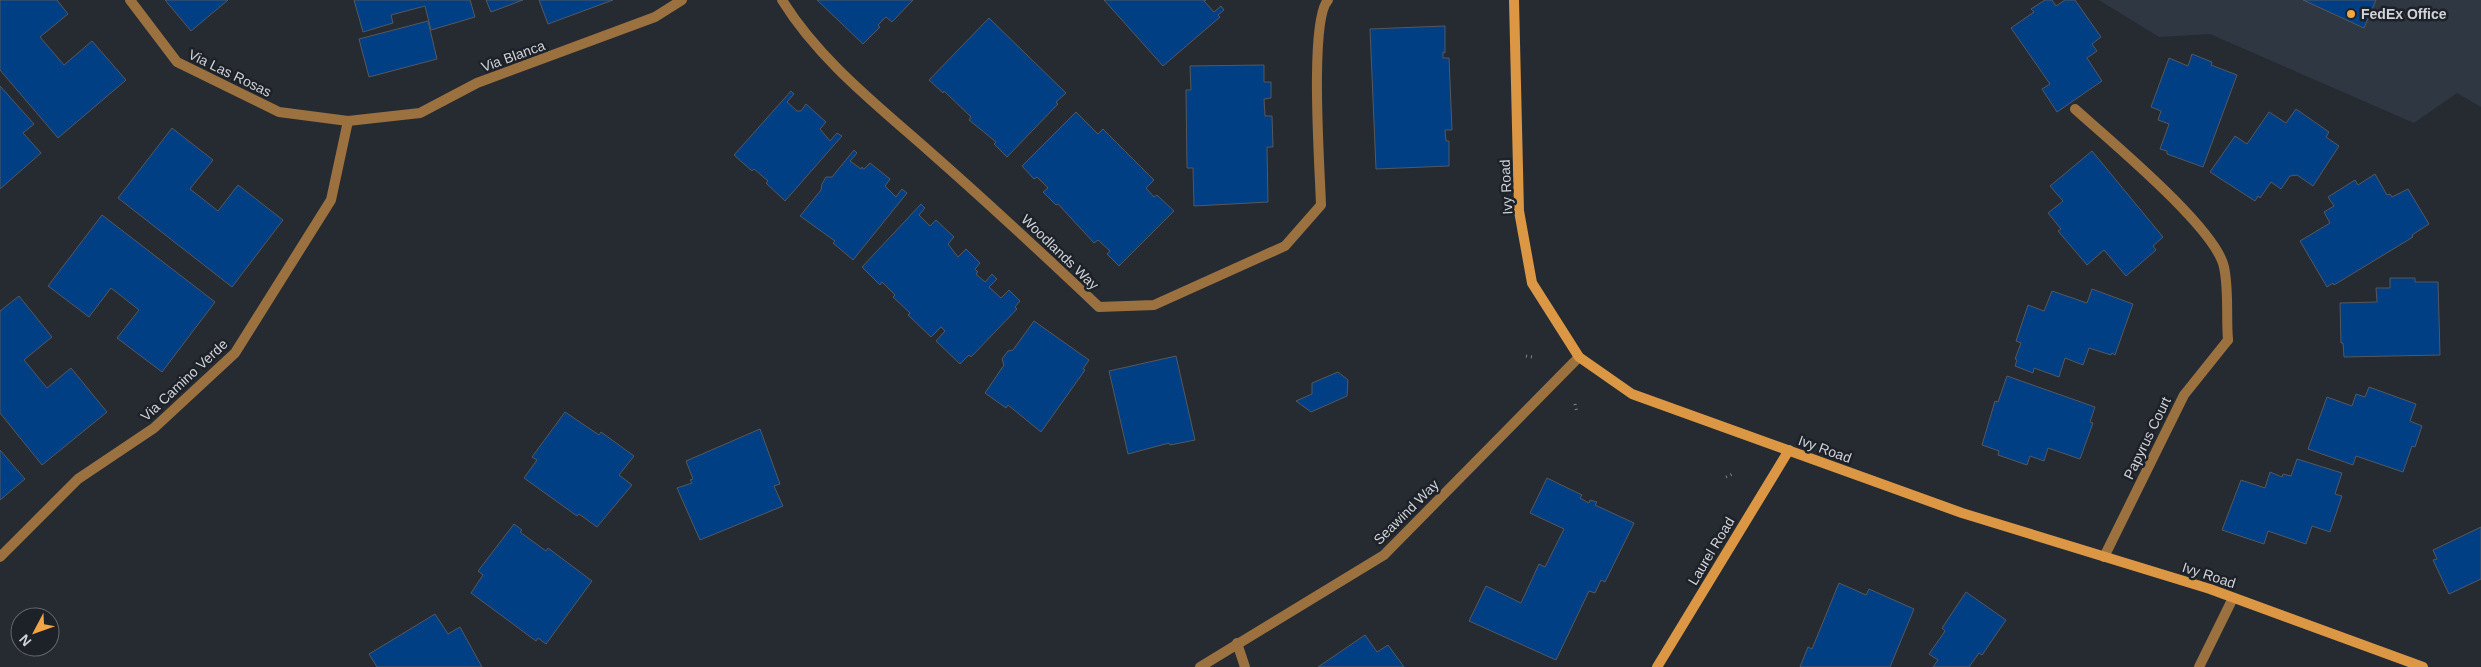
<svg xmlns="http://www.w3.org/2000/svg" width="2481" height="667" font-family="Arial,sans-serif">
  <rect width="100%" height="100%" fill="#262b32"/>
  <polygon fill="#2f3742" points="2099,0 2481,0 2481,107 2457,93 2414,123 2210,34 2159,37"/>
  <g fill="#003f83" stroke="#535860">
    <polygon points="0,0 57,0 68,14 40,37 64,65 92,41 126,80 58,138 0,70"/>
    <polygon points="165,0 228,0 191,31"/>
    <polygon points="354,0 470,0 475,17 431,30 425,6 391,15 393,23 363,32"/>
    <polygon points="486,0 523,0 491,12"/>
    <polygon points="539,0 613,0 548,24"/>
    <polygon points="817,0 913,0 892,22 886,17 878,25 880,27 863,44"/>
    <polygon points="1104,0 1206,0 1204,1 1214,12 1221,6 1224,10 1218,15 1220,17 1163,66"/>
    <polygon points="2045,0 2052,0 2056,6 2065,0 2075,0 2101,37 2092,44 2097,51 2087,58 2102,81 2057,112 2042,89 2050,84 2011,28 2034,12 2031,9"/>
    <polygon points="2303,0 2376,0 2364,28"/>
    <polygon points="989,18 1066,93 1056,102 1058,104 1007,157 994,144 996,142 969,120 971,117 944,91 943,93 929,80"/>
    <polygon points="428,21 437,59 369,77 359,39"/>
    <polygon points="1445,26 1445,53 1443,52 1443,58 1449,58 1452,130 1445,130 1446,141 1449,141 1449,166 1376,169 1370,29"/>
    <polygon points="2192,54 2212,62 2211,65 2237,75 2203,167 2167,154 2167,151 2160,149 2169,124 2158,120 2161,111 2151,107 2169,58 2188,66"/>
    <polygon points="1264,65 1264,82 1271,82 1271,98 1264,99 1265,116 1272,116 1273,147 1267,147 1268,202 1194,206 1193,168 1187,168 1186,90 1191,90 1190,66"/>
    <polygon points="0,86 34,124 23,133 41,153 0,189"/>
    <polygon points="791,91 794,94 787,102 797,111 801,111 806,104 826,122 820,129 830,141 837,133 842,136 785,201 766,183 768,181 754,169 752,171 734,155"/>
    <polygon points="2296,109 2329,132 2326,137 2339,146 2313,186 2297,175 2290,176 2281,189 2271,182 2260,198 2258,196 2255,201 2210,172 2235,136 2247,144 2269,112 2286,123"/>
    <polygon points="1076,112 1098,134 1103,129 1154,180 1146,188 1154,197 1157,195 1174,211 1119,266 1107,254 1110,251 1098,240 1094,243 1058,204 1056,205 1043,192 1048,188 1037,177 1034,179 1022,166"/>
    <polygon points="172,128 213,160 190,189 218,211 238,185 283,220 232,287 118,198"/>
    <polygon points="854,150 857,153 850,161 861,169 862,167 864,169 870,163 890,179 885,186 896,197 902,189 907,193 853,260 833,243 835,241 800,216 821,190 822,184 826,177 832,177"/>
    <polygon points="2092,151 2163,237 2153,246 2156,250 2126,276 2104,250 2087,265 2058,231 2061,229 2048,213 2063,201 2050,186"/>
    <polygon points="2375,174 2387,195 2390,194 2392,197 2408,189 2429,224 2412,235 2413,237 2334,285 2333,283 2327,287 2300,241 2330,223 2324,212 2334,206 2328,197 2355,180 2358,185"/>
    <polygon points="921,204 925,208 919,215 930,226 936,220 954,237 948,244 958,257 966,249 980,263 975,269 978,272 976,274 985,282 992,274 997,279 989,287 1001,298 1009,290 1020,301 1015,307 1017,309 971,357 969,355 960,364 936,341 945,331 941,327 931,337 908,315 910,313 893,297 895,295 882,282 880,285 862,267"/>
    <polygon points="102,215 215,302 162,372 117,338 139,310 111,288 89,317 48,286"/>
    <polygon points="2390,278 2415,278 2415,282 2438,282 2440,355 2344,357 2343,343 2341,343 2340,303 2377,302 2376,288 2390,288"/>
    <polygon points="2092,289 2133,304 2115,355 2112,353 2111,355 2089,348 2083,365 2065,358 2059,377 2034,368 2033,373 2015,366 2017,360 2015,359 2021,343 2016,341 2028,305 2044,311 2052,291 2087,303"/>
    <polygon points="19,296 52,337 24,360 47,388 71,368 107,412 42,465 0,413 0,311"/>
    <polygon points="1034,321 1089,360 1083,369 1085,370 1041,432 1008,405 1006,408 985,393 1004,365 1002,359 1008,351 1013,350"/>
    <polygon points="1176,356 1195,440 1170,445 1169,443 1128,454 1109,371"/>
    <polygon points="1338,372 1348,380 1347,396 1311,412 1296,401 1312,394 1312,383"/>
    <polygon points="2007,376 2095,407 2090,422 2093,423 2080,459 2048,448 2044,461 2030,456 2027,465 1998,455 1999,451 1982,445 1995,401 1998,402"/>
    <polygon points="2369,387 2416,404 2410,421 2422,426 2415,447 2412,446 2403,472 2356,456 2353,465 2308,449 2327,397 2352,406 2356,394 2365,397"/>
    <polygon points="565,412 599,435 601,432 634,456 619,475 632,485 597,527 579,514 577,516 524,478 537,460 532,457"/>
    <polygon points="760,429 780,484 774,486 783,506 700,540 677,488 692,483 690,480 693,479 686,461"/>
    <polygon points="0,450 25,479 0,500"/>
    <polygon points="2297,459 2342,473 2335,494 2342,496 2330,532 2312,526 2306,544 2268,531 2264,544 2222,530 2241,480 2265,488 2270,472 2282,477 2283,474 2291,476"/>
    <polygon points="1547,478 1582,495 1580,498 1589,503 1590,500 1597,502 1595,505 1634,523 1605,582 1601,580 1595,593 1589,591 1556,660 1469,621 1486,586 1521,603 1539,564 1545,567 1564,529 1530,513"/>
    <polygon points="514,524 522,530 520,532 546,551 548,548 592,581 546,644 538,638 536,641 471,593 483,575 478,571"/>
    <polygon points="2481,527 2481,579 2449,594 2433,560 2437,559 2433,550"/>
    <polygon points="1839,583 1866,595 1869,589 1914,609 1890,667 1800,667 1808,647 1812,649"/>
    <polygon points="1966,592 2006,620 1982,655 1979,653 1969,667 1933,667 1938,660 1929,654 1945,631 1942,628"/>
    <polygon points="435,614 448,634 460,627 482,667 377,667 369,654"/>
    <polygon points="1365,635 1377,652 1388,645 1404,667 1318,667"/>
  </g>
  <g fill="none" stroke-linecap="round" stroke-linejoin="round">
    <g stroke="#80848a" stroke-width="3" stroke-dasharray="1 4" stroke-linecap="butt">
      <polyline points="1526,356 1532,357"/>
      <polyline points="1575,404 1577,413"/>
      <polyline points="1726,477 1735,473"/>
    </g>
    <path stroke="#9b7140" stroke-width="10" d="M2075,109C2108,139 2216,228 2224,267C2229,290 2226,317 2228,340"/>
    <g stroke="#9b7140" stroke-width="10">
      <polyline points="130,0 177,62 279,112 348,121 420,113 477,83 655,17 682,0"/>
      <path d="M782,0C819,60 877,105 929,151C987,202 1043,254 1099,307L1154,305L1285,246L1321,205C1320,170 1309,20 1328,0"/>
      <polyline points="0,557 78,479 154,428 235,353 331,200 348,121"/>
      <polyline points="2104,557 2184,395 2228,340"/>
      <polyline points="1237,643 1245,667"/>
      <polyline points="1200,667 1384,555 1579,357"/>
      <polyline points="2199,667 2233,598"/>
    </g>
    <g stroke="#db9744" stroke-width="10">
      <polyline points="1514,0 1519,211 1532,283 1579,357 1632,394 1962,513 2210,589 2423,667"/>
      <polyline points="1657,667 1789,450"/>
    </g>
  </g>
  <circle fill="#f2a542" stroke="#1d2128" stroke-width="2" cx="2351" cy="14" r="5"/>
  <g text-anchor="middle" stroke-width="5" stroke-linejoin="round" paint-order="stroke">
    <g font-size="14" font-weight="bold" fill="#d0d3d8" stroke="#1d2128" text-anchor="start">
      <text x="2361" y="19">FedEx Office</text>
    </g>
    <g font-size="14" fill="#d0d3d8" stroke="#1d2128">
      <text transform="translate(513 56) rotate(-20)" y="5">Via Blanca</text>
      <text transform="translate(230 73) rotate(26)" y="5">Via Las Rosas</text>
      <text transform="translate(1506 187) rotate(-93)" y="5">Ivy Road</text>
      <text transform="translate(1060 252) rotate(44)" y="5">Woodlands Way</text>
      <text transform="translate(184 380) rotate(-43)" y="5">Via Camino Verde</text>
      <text transform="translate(2147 438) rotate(-64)" y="5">Papyrus Court</text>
      <text transform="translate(1825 449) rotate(20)" y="5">Ivy Road</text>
      <text transform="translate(1406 512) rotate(-45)" y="5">Seawind Way</text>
      <text transform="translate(1711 551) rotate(-59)" y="5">Laurel Road</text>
      <text transform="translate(2209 575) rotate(18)" y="5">Ivy Road</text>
    </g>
  </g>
  <g transform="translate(35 632) rotate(229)"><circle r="24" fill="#1d2128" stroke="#65686e"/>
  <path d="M0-4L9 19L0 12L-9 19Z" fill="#f2a542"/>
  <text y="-8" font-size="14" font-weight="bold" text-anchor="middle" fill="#d0d3d8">N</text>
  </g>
</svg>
